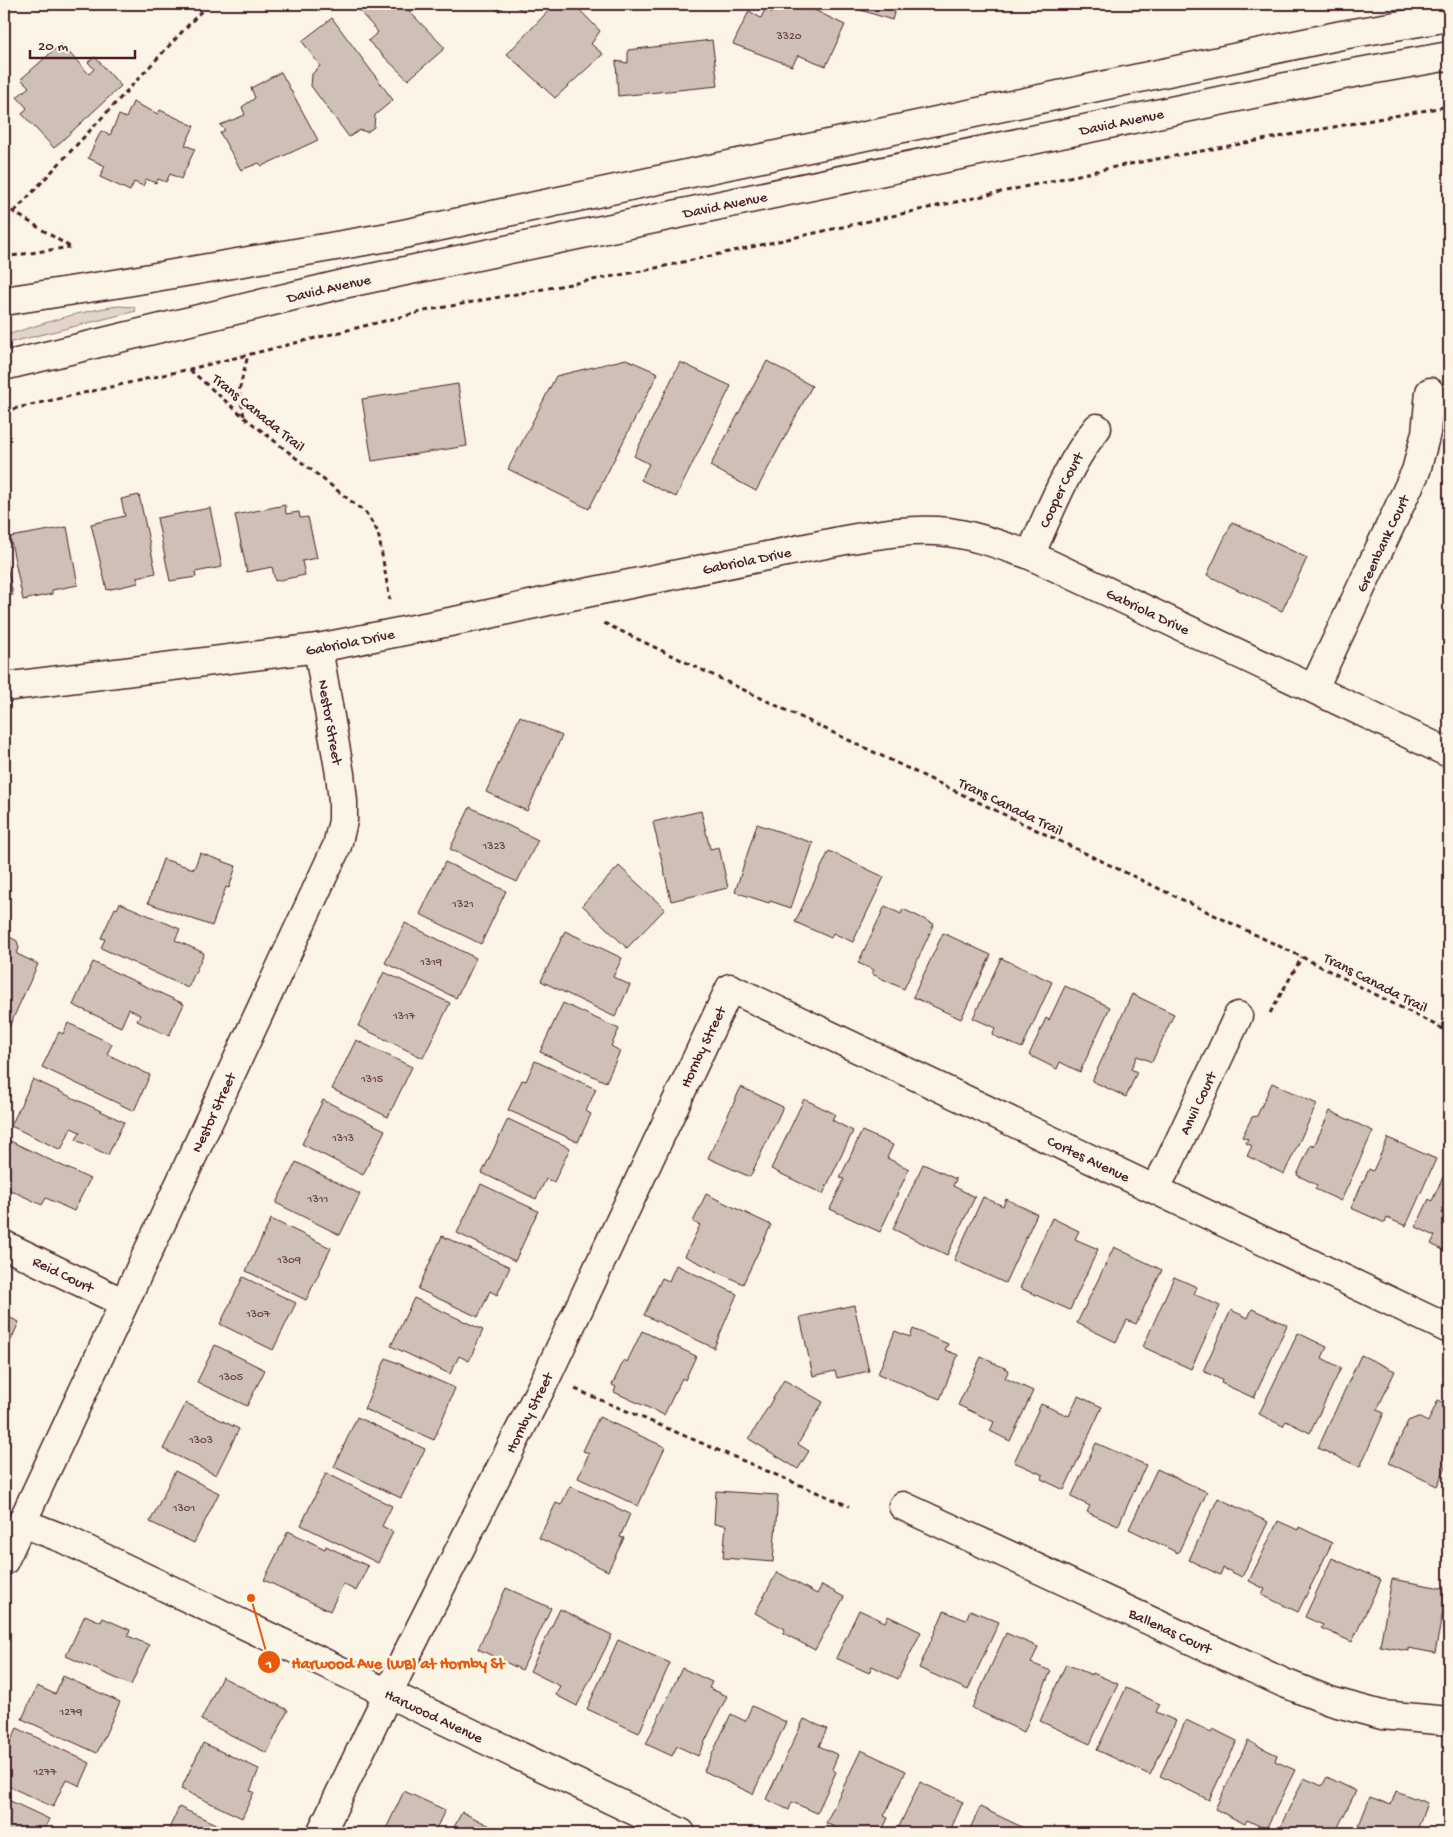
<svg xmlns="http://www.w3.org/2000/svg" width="1453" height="1837" font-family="'Gochi Hand',sans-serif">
  <rect width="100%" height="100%" fill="#fcf5e5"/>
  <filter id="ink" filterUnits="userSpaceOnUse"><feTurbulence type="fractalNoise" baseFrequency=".02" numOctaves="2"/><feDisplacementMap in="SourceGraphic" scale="10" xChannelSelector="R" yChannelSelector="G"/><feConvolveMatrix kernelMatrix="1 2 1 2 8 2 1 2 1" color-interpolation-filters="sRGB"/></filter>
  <g filter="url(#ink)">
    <path fill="#e2d5ca" stroke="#967a7a" d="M118,306L134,307L136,311L4,344V336C41,324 79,311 118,306Z"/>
    <g fill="#cfc0b7" stroke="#4a1f2b">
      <polygon points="353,4 402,4 445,48 408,80 368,41 378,32"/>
      <polygon points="491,4 509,4 498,11"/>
      <polygon points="510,4 533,4 524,11"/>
      <polygon points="555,4 574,4 600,31 591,44 603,54 555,98 507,54"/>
      <polygon points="776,4 802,4 845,25 826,66 798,55 792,66 733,44 749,11 761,18 766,7 772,13"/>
      <polygon points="842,4 914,4 913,6 897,4 892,20"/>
      <polygon points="332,18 393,100 375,115 374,127 367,132 360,130 349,137 311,86 312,74 320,66 302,41"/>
      <polygon points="712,40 718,86 618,96 616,61 628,63 628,50"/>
      <polygon points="61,44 89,74 94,69 88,62 95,57 121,86 54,148 22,114 27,108 17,97 29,87 21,79"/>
      <polygon points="281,72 318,140 262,166 259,163 241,170 220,133 225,130 220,125 245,115 242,107 255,98 251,88"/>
      <polygon points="133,102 158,114 160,110 194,126 185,145 195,149 181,179 170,174 166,182 158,179 156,183 146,179 143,186 134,182 130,191 100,177 105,166 88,158 101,131 110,135 119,115 126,118"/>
      <polygon points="626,359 658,373 589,509 508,469 556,376"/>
      <polygon points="767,361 812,386 756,491 710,466"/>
      <polygon points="680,362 731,386 676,497 641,480 649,464 634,456"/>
      <polygon points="458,384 467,446 372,461 362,399"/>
      <polygon points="139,495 156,573 137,577 138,583 107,590 91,524 125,516 121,499"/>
      <polygon points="285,505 286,514 299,512 300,518 308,517 317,558 302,561 305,575 275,581 272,567 247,572 235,515"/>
      <polygon points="210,508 222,567 195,572 196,577 170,581 157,518"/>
      <polygon points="1232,522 1307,558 1282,611 1207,575"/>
      <polygon points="67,527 78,585 52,590 52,594 23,600 10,537"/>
      <polygon points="4,552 13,595 4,597"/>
      <polygon points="520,716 562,736 527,811 486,792"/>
      <polygon points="470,807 538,840 517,882 450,849"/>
      <polygon points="701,811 710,849 719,847 728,888 671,901 653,822"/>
      <polygon points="757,824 813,843 791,908 770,901 769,903 735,892"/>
      <polygon points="829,851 884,877 853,942 833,933 831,938 795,922"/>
      <polygon points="200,853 236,866 229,888 226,887 212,926 148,903 163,859 194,869"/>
      <polygon points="445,862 506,891 481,944 420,914"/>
      <polygon points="619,866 665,909 627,948 582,905"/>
      <polygon points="120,903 180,929 175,940 204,953 188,988 101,948 105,939 101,938 115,908 117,909"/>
      <polygon points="885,906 901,914 903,909 934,924 904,989 872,974 874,970 858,963"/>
      <polygon points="405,923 476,958 456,998 385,963"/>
      <polygon points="565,931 622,958 613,977 630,985 615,1017 541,981"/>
      <polygon points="943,933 991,955 961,1019 913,997"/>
      <polygon points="10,937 17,941 19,948 17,954 38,964 4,1038 4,940"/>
      <polygon points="1001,958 1052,982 1022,1048 992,1035 995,1028 973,1018"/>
      <polygon points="93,962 184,1004 169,1036 137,1021 140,1015 129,1009 121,1027 73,1005"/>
      <polygon points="384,972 450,1003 423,1058 358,1026"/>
      <polygon points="1065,986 1110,1007 1080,1072 1060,1062 1057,1069 1029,1055 1046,1018 1049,1020"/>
      <polygon points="1132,994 1174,1014 1152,1062 1137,1056 1131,1069 1137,1072 1126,1097 1092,1081"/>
      <polygon points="563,1003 619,1029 611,1046 620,1051 606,1082 540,1052"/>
      <polygon points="68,1023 112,1044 107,1054 150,1075 134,1111 42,1067 59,1032 63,1034"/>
      <polygon points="356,1040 412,1067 388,1117 332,1089"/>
      <polygon points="535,1061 596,1089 586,1111 591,1114 578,1142 508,1110 522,1080 526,1081"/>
      <polygon points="33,1079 124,1122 108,1155 76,1140 80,1132 71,1128 61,1150 11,1126"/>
      <polygon points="1272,1083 1317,1104 1284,1174 1247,1156 1252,1146 1246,1143 1248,1139 1242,1137 1252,1117 1257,1116"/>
      <polygon points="741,1087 783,1107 750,1177 708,1158"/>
      <polygon points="804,1099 835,1114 832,1120 853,1131 823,1194 771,1169"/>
      <polygon points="323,1100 385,1130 363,1175 302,1144"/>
      <polygon points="1330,1111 1373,1131 1341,1201 1315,1189 1317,1185 1297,1175 1311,1144 1314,1146"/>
      <polygon points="508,1119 570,1148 554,1182 546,1179 536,1199 482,1173"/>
      <polygon points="862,1131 893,1145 887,1158 909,1169 880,1232 830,1209 844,1179 840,1178"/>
      <polygon points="4,1138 90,1179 74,1211 46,1198 42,1205 4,1187"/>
      <polygon points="1388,1138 1436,1159 1406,1226 1387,1218 1385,1223 1351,1208 1369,1169 1373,1171"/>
      <polygon points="296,1162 360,1194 340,1235 276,1203"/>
      <polygon points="923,1164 956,1179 953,1186 975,1197 947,1255 893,1229"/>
      <polygon points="1447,1168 1449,1169 1449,1253 1431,1244 1435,1236 1416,1227 1429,1199 1432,1201"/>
      <polygon points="481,1184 538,1211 515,1261 457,1233"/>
      <polygon points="706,1194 771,1225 743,1284 685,1256 700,1225 693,1222"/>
      <polygon points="983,1197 1003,1206 1006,1199 1037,1214 1005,1283 954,1260"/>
      <polygon points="1052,1218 1079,1231 1075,1239 1098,1249 1070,1310 1020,1288"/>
      <polygon points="271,1219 331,1248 306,1300 246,1271"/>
      <polygon points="442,1236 510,1267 497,1295 490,1291 478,1317 418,1289"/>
      <polygon points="1114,1247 1162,1270 1136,1324 1127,1320 1116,1342 1077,1323"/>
      <polygon points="676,1265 737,1294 714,1348 644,1315 662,1278 669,1281"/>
      <polygon points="243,1277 296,1303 273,1350 220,1324"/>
      <polygon points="1174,1277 1197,1287 1194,1294 1220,1306 1191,1369 1143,1347"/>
      <polygon points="414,1298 483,1330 469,1361 459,1356 450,1374 391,1346"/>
      <polygon points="854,1305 869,1371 837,1378 835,1371 813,1376 800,1317"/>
      <polygon points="1252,1309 1287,1325 1254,1398 1221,1383 1222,1380 1203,1371 1231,1310 1248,1318"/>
      <polygon points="4,1315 19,1322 4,1356"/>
      <polygon points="913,1329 948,1344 945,1350 958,1355 940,1399 878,1374 895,1331 910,1337"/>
      <polygon points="642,1331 696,1356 685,1380 682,1378 664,1415 614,1392 616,1387 612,1385 624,1360 627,1362"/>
      <polygon points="1298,1333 1327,1347 1322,1358 1341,1368 1310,1433 1286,1421 1283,1426 1259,1414"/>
      <polygon points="215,1345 265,1370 247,1406 197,1382"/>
      <polygon points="1361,1355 1395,1371 1377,1410 1384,1413 1360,1467 1318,1448"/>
      <polygon points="981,1357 1009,1370 1005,1378 1033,1391 1010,1441 990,1431 994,1422 958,1405"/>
      <polygon points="386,1358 455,1388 434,1440 364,1409"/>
      <polygon points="784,1380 823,1402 798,1444 809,1451 798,1469 749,1439"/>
      <polygon points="1078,1396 1102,1407 1064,1490 1041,1479 1043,1475 1014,1462 1041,1404 1069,1416"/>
      <polygon points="1438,1400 1449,1405 1449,1460 1437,1486 1389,1463 1408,1421 1418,1417 1428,1422"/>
      <polygon points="186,1403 239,1429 216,1475 163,1449"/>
      <polygon points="357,1417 425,1449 401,1498 334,1467"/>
      <polygon points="599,1417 665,1447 638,1506 578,1478 589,1453 583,1451"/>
      <polygon points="1096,1443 1146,1465 1118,1526 1087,1512 1090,1506 1071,1497"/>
      <polygon points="1157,1469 1207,1492 1178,1553 1129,1529"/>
      <polygon points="175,1471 219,1493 194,1543 150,1522"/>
      <polygon points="326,1473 392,1506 382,1526 393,1532 378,1563 301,1525"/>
      <polygon points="570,1486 630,1514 620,1537 624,1538 608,1571 539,1538 556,1503 561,1505"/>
      <polygon points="716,1491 778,1495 773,1562 723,1558 726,1525 714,1524"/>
      <polygon points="1218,1498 1268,1522 1242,1577 1223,1568 1220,1575 1189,1560"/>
      <polygon points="1278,1521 1298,1530 1299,1527 1332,1543 1298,1612 1262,1595 1265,1589 1249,1581"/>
      <polygon points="288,1531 325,1549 326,1546 368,1566 356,1591 343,1584 330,1611 264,1580"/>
      <polygon points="1332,1558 1381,1580 1352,1642 1321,1628 1323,1625 1305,1617"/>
      <polygon points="777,1572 817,1594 822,1585 844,1597 815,1650 783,1633 785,1629 755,1613"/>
      <polygon points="1392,1579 1447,1589 1435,1653 1408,1648 1408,1651 1380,1646"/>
      <polygon points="506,1588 551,1608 522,1670 478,1649"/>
      <polygon points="560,1609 612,1635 577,1706 556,1695 560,1686 530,1671"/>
      <polygon points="859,1610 885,1622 888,1616 921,1632 898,1679 872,1666 869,1673 836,1658"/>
      <polygon points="970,1610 999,1622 968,1690 919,1668 944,1611 966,1620"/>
      <polygon points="85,1615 101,1622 103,1618 130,1630 128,1636 149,1645 131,1685 66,1656"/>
      <polygon points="1006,1633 1038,1647 1031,1663 1051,1671 1024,1732 972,1708"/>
      <polygon points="618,1640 670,1663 639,1733 587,1709"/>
      <polygon points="1066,1664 1092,1675 1093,1673 1118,1684 1090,1744 1040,1721"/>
      <polygon points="682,1668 712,1682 709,1688 727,1696 698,1756 677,1746 672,1756 646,1744"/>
      <polygon points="63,1676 120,1702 97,1753 22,1719 37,1686 55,1694"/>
      <polygon points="222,1677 288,1710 267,1753 201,1720"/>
      <polygon points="1126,1688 1160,1704 1156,1712 1176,1721 1150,1775 1097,1750"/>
      <polygon points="752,1706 786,1722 753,1794 704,1771 731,1714 745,1721"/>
      <polygon points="804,1719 827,1729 819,1746 838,1755 832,1769 836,1772 817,1813 792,1802 789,1810 766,1799"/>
      <polygon points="1186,1720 1211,1732 1213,1729 1237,1741 1209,1800 1160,1776"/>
      <polygon points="17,1728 90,1763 80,1786 66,1779 53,1807 4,1784 4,1763 9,1753 5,1752"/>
      <polygon points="1248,1741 1277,1755 1275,1761 1295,1770 1266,1829 1247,1820 1245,1824 1215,1809"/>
      <polygon points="203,1743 259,1769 250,1791 254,1792 242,1818 181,1789"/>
      <polygon points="861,1750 906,1771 884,1816 888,1818 881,1833 847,1833 826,1823"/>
      <polygon points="1327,1777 1356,1791 1335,1833 1277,1833 1304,1778 1322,1786"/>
      <polygon points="920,1782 963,1802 949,1833 896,1833"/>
      <polygon points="404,1791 445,1810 434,1833 384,1833"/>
      <polygon points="1396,1791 1427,1803 1416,1833 1356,1833 1370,1797 1391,1805"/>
      <polygon points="4,1798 49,1819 43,1833 4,1833"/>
      <polygon points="179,1807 235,1833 167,1833"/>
      <polygon points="980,1807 1024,1828 1021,1833 968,1833"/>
      <polygon points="462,1812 504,1833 451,1833"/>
    </g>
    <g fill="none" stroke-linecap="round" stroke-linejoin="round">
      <defs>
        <g id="minor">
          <path id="s1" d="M1030,555C1050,512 1067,465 1097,428"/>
          <path id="s2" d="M1314,688L1416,471L1426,433L1430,392"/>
          <path id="s3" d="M1155,1189L1170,1161L1238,1016"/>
          <path id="s4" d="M4,1245L124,1303"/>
          <path id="s5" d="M903,1506L1284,1683L1330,1701L1382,1715L1449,1721"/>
          <path id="s6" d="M23,1523L64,1539L681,1833"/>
          <path id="s7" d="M321,1833L409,1650L547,1376L730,988L1449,1329"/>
        </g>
        <g id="tertiary">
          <path id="s8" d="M4,687L318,648L480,616L566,597L845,540C879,534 914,528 948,532C977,536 1003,546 1030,555L1449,753"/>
          <path id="s9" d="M4,1561L337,846L343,821V801L340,774L318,648"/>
        </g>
        <g id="secondary">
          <polyline points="4,301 121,283 394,236 1342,35 1449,17"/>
          <path id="s10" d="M4,366L343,284L1348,74L1449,56"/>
        </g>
      </defs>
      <use href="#minor" stroke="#4a1f2b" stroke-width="31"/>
      <use href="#tertiary" stroke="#4a1f2b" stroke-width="31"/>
      <use href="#secondary" stroke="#4a1f2b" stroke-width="31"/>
      <g stroke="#4a1f2b" stroke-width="3" stroke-dasharray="5 4" stroke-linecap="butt">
        <polyline points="4,206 70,247"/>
        <polyline points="14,212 208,4"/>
        <polyline points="4,257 70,247"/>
        <polyline points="190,370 244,417 366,513 378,532 390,600"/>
        <polyline points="4,411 190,369 429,310 647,270 1119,166 1449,106"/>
        <polyline points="244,416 239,391 248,355"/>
        <polyline points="604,623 1302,957 1449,1032"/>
        <polyline points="1270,1013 1302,957"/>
        <polyline points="575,1389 849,1506"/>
      </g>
      <use href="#minor" stroke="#fcf5e5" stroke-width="28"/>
      <use href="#tertiary" stroke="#fcf5e5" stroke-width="28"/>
      <use href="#secondary" stroke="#fcf5e5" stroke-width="28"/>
    </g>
  </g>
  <g text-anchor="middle" stroke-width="5" stroke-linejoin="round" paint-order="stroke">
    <g font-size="12" fill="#6b474e">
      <text x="789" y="39">3320</text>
      <text x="494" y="849">1323</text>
      <text x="463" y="907">1321</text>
      <text x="431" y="965">1319</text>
      <text x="404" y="1019">1317</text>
      <text x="372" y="1082">1315</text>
      <text x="343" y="1141">1313</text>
      <text x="318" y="1202">1311</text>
      <text x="289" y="1263">1309</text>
      <text x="258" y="1317">1307</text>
      <text x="231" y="1380">1305</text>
      <text x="201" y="1443">1303</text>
      <text x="184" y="1511">1301</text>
      <text x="71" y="1715">1279</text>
      <text x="45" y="1775">1277</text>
    </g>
    <g font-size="15" fill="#4a1f2b" stroke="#fcf5e5">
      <text dy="5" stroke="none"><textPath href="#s10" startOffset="1144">David Avenue</textPath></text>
      <text dy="5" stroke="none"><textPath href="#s10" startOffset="739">David Avenue</textPath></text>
      <text dy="5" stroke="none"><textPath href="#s10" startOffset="334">David Avenue</textPath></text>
      <text transform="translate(259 412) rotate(39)" y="5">Trans Canada Trail</text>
      <text dy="5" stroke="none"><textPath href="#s1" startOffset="72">Cooper Court</textPath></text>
      <text dy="5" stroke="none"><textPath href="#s2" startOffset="160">Greenbank Court</textPath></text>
      <text dy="5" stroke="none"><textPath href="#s8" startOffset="754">Gabriola Drive</textPath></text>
      <text dy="5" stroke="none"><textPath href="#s8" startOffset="1174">Gabriola Drive</textPath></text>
      <text dy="5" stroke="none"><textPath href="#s8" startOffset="349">Gabriola Drive</textPath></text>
      <text transform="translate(331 722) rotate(80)" y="5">Nestor Street</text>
      <text transform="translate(1011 806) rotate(26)" y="5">Trans Canada Trail</text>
      <text transform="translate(1376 982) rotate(27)" y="5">Trans Canada Trail</text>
      <text dy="5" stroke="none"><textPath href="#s7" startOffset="874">Hornby Street</textPath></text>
      <text dy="5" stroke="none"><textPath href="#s3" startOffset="96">Anvil Court</textPath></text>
      <text dy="5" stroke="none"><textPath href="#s9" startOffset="495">Nestor Street</textPath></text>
      <text dy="5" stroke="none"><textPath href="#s7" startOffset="1336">Cortes Avenue</textPath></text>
      <text dy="5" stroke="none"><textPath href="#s4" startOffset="66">Reid Court</textPath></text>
      <text dy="5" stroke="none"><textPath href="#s7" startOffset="469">Hornby Street</textPath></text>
      <text dy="5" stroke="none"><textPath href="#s5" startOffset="295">Ballenas Court</textPath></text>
      <text dy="5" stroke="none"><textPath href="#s6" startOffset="454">Harwood Avenue</textPath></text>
    </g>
  </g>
  <path fill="none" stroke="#e8590c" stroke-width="2" d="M251 1598L269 1662"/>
  <g fill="#e8590c" stroke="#fcf5e5" stroke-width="2">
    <circle cx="251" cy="1598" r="5"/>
    <circle cx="269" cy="1662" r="12"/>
  </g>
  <g font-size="15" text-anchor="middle" font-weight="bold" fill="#fff">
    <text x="269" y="1668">1</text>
  </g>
  <g font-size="16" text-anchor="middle" font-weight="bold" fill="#e8590c" stroke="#fcf5e5" stroke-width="5" stroke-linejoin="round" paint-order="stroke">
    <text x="398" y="1668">Harwood Ave (WB) at Hornby St</text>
  </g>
  <rect width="1453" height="1837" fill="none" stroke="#fcf5e5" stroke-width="20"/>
  <rect x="10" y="10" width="1433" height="1817" fill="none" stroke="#4a1f2b" stroke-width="2" filter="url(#ink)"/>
  <path d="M30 50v8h105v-8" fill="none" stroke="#4a1f2b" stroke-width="2.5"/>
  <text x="38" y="50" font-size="15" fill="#4a1f2b" stroke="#fcf5e5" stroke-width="4" paint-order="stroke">20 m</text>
</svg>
